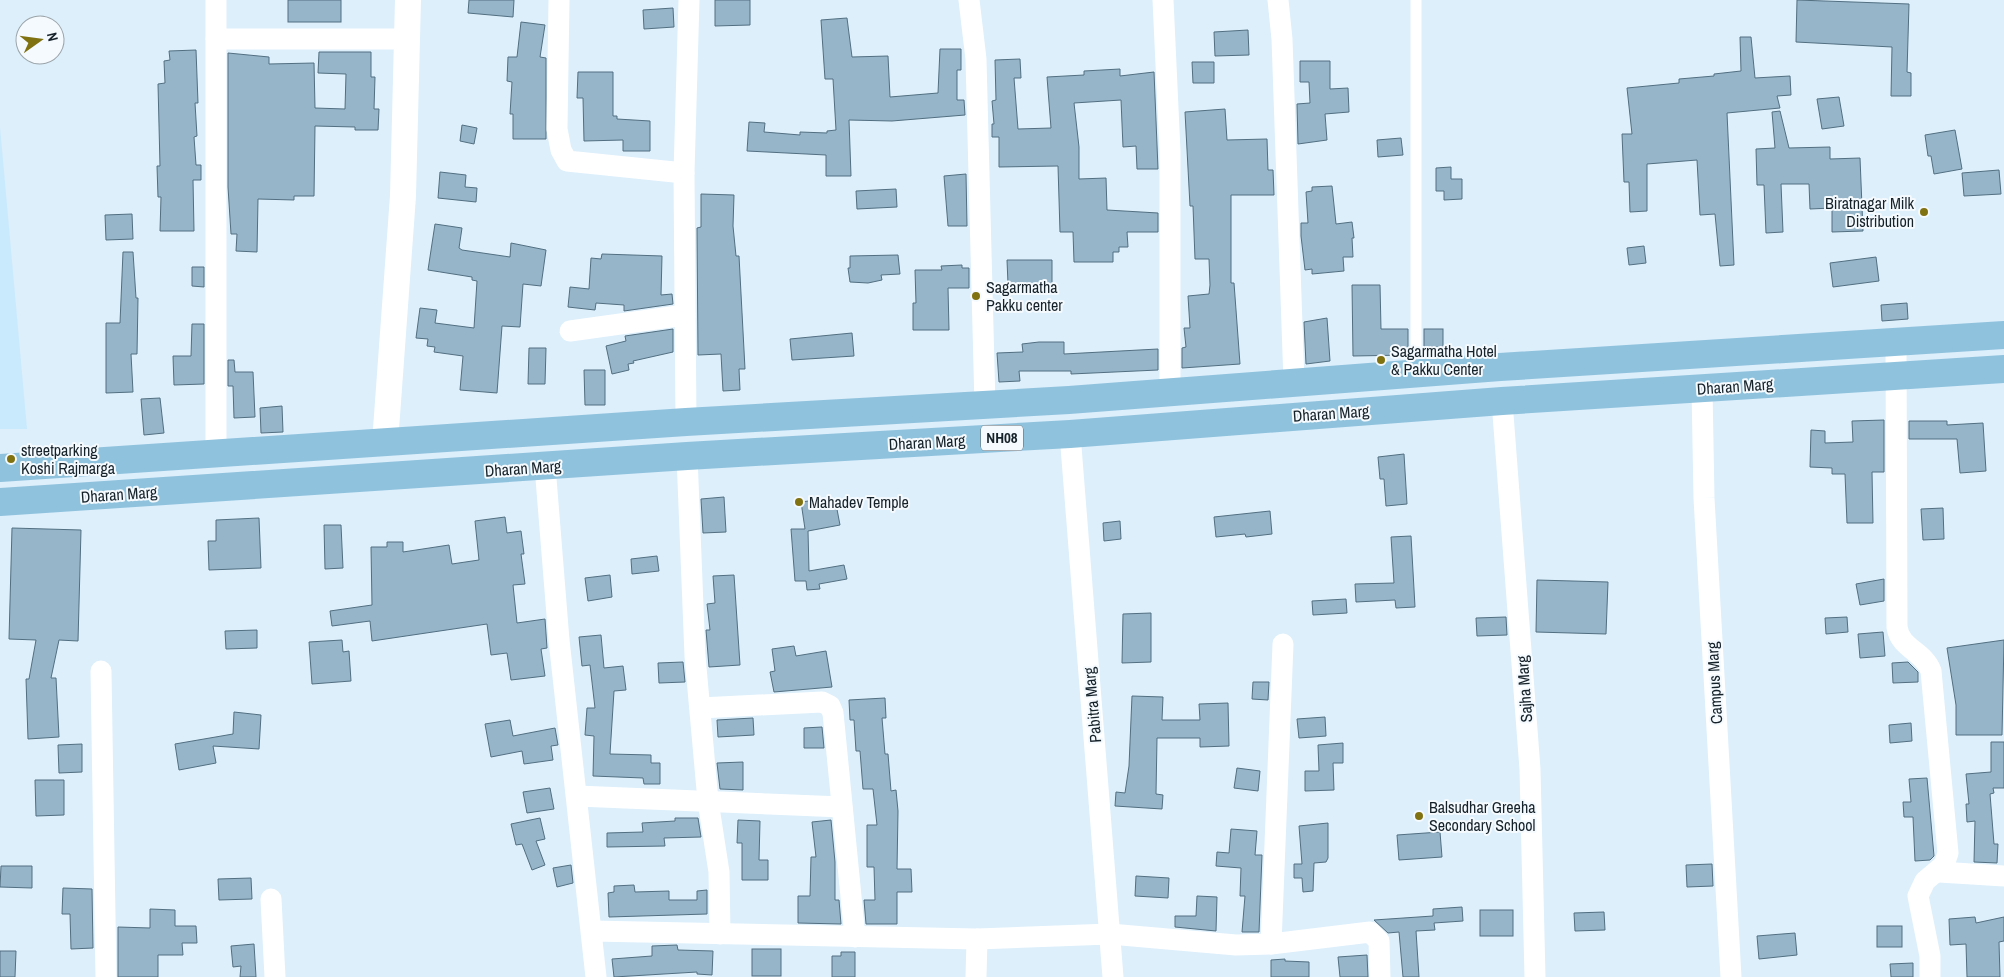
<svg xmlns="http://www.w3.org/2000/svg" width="2004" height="977" font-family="'Archivo Narrow',sans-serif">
  <rect width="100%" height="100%" fill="#dceffb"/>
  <polygon fill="#c9e9fd" points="0,127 27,429 0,429"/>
  <g fill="#96b5c9" stroke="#526f81">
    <rect x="288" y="0" width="53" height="22"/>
    <polygon points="469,0 514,0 513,17 468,13"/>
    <polygon points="715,0 750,0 750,25 715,26"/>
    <polygon points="1797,0 1909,4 1907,72 1911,73 1911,96 1891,96 1892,47 1796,42"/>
    <polygon points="673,8 674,27 644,29 643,10"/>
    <polygon points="847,18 852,57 888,56 890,97 938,93 940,49 961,49 961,70 957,70 957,100 964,100 965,115 892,121 849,120 851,176 826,176 826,155 747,151 749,122 765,123 764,132 800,135 800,132 827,133 827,131 836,130 833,79 825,79 821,20"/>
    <polygon points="521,22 545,25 540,57 546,58 546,139 513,139 513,114 510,114 512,82 507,81 508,57 517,57"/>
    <polygon points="1248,30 1249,55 1215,56 1214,32"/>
    <polygon points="1740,37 1751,37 1755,78 1790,76 1791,95 1777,96 1780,108 1727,113 1734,265 1720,266 1715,214 1700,215 1697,160 1647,164 1647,211 1630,212 1629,182 1624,182 1622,134 1632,134 1627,88 1679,83 1679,79 1714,76 1714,74 1741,71"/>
    <polygon points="196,50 198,103 195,103 197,136 194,137 196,165 201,165 201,180 193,180 194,231 160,231 161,197 158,197 157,166 160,166 158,84 165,83 164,61 170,60 169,51"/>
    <polygon points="319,52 371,52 371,77 375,77 374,109 379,109 378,130 355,130 355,127 315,126 314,196 294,196 294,200 258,199 257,252 236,251 237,234 231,234 228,187 228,53 269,57 269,64 314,63 315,108 345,109 346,74 318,73"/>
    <polygon points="1020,59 1021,78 1014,78 1018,129 1051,128 1047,77 1084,75 1084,71 1120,69 1120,76 1154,72 1158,169 1137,169 1136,146 1123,147 1121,100 1074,103 1079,147 1079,179 1106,178 1107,210 1158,213 1158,232 1127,232 1128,247 1119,247 1119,252 1113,252 1113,262 1074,262 1073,232 1060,232 1058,166 999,167 999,137 992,137 992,124 994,124 992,101 996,100 995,60"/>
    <polygon points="1300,61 1330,61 1330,89 1348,88 1349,112 1325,114 1327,140 1298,144 1297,104 1310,103 1309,82 1300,82"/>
    <polygon points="1192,62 1214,62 1214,83 1193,83"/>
    <polygon points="578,72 613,72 613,116 617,116 617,119 650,121 650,151 623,151 623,140 584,141 583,98 577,98"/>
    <polygon points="1839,97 1844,126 1822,129 1817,99"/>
    <polygon points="1225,109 1227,140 1267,139 1268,170 1273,170 1274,195 1231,195 1231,283 1234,283 1240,364 1182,368 1182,348 1186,347 1184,328 1190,328 1188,296 1209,294 1210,285 1209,259 1195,259 1193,206 1190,206 1185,112"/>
    <polygon points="1780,111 1789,148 1830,147 1830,159 1860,158 1863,231 1832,232 1832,208 1810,209 1809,184 1781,184 1783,232 1766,233 1764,185 1757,185 1756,149 1775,148 1772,112"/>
    <polygon points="462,125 477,128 474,144 460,141"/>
    <polygon points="1955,130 1962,169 1934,174 1931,156 1928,156 1925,135"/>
    <polygon points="1401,138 1403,155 1378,157 1377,140"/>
    <polygon points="1451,167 1451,179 1462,179 1462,199 1444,200 1444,191 1436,191 1436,168"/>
    <polygon points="1999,170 2001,194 1964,196 1962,173"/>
    <polygon points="440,172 466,175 465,187 477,188 476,202 438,198"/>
    <polygon points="966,174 967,226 948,226 944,176"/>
    <polygon points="1332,186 1336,224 1352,222 1354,238 1352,238 1353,257 1343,257 1344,271 1312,274 1312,269 1305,270 1301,236 1301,223 1308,223 1306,192 1312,191 1312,187"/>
    <polygon points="896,189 897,207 857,209 856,191"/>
    <polygon points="701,194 734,195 733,226 736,256 739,256 745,369 739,369 740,390 723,391 721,354 698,355 697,228 701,227"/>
    <polygon points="132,214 133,239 106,240 105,215"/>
    <polygon points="435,224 462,228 459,248 462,250 510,257 511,243 546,250 541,286 523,284 520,327 502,326 497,393 460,390 463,356 434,352 435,347 427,346 428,339 416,338 420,308 437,310 435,323 474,328 477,281 472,280 472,277 428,270"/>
    <polygon points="1644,246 1646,263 1629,265 1627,248"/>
    <polygon points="123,252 133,252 136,298 138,298 137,354 131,354 133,392 106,393 106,323 120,323"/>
    <polygon points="602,254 662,256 661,295 672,294 673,304 624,311 624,305 596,303 595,310 568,307 570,287 589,289 591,258 601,259"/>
    <polygon points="898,255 900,274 881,275 882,280 868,283 850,282 848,268 850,268 850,256"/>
    <polygon points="1876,257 1879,281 1833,287 1830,263"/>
    <polygon points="1007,260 1052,260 1052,284 1008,284"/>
    <polygon points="962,265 962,268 969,268 969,288 948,288 949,330 913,330 913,303 916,303 915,270 942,270 941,266"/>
    <polygon points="192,267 204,267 204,287 192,286"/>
    <polygon points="1352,285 1380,285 1381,329 1408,329 1408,355 1353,356"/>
    <polygon points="1907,303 1908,319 1882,321 1881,305"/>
    <polygon points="1327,318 1330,361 1306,364 1304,322"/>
    <polygon points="192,324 204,324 204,384 174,385 173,356 191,356"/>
    <polygon points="673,329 673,352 633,361 634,363 628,364 629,370 612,374 606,346 626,341 625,336"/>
    <rect x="1424" y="329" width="19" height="18"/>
    <polygon points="852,333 854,356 792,360 790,339"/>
    <polygon points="1039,342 1064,342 1064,354 1158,349 1158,370 1071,374 1071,371 1019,371 1020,381 999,382 997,353 1023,352 1022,344"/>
    <polygon points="529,348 546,348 545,384 528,384"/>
    <polygon points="228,360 234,360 235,372 253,372 255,417 234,418 233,386 228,386"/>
    <polygon points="584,370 605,370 605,405 585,405"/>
    <polygon points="160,398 164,433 144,435 141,399"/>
    <polygon points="282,406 283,432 261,433 260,408"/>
    <polygon points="1884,420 1884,472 1872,472 1873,523 1847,523 1845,474 1832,474 1832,468 1810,467 1811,430 1825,431 1825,443 1853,442 1852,421"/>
    <polygon points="1909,421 1947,421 1947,425 1983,423 1986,471 1960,473 1957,439 1909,439"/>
    <polygon points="1404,454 1407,504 1386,506 1384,479 1380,479 1378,457"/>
    <polygon points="724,497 726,532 703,533 701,499"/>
    <polygon points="816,500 817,508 836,504 840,525 808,531 809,571 844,565 847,579 819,584 820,589 807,590 806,581 795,581 791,529 805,529 801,502"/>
    <polygon points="1943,508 1944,539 1923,540 1921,509"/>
    <polygon points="1270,511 1272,534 1246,537 1245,534 1216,537 1214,517"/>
    <polygon points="505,517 507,533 521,531 524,554 521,554 525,584 513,585 517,623 545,619 547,648 541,649 545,676 511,680 507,653 491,655 487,624 372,641 370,621 332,626 330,611 372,605 371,547 387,547 387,542 403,542 403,552 449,545 452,564 479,560 475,521"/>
    <polygon points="259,518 261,568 209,570 208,541 216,541 216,520"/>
    <polygon points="1120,521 1121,539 1104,541 1103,523"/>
    <polygon points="324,525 341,525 343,568 325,569"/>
    <polygon points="12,528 81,530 78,641 59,640 51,678 56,678 59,737 28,739 26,679 29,679 36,640 9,639"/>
    <polygon points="1411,536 1415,607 1396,608 1395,600 1356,602 1355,584 1394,583 1391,537"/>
    <polygon points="657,556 659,571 632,574 631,559"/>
    <polygon points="610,575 612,597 588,601 585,578"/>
    <polygon points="734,575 740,665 709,667 706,630 710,630 707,604 715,603 713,576"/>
    <polygon points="1884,579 1884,601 1860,605 1856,584"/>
    <polygon points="1537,580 1608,582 1606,634 1536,632"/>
    <polygon points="1346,599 1347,613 1313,615 1312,601"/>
    <polygon points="1151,613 1151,662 1122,663 1123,614"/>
    <polygon points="1506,617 1507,635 1477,636 1476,618"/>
    <polygon points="1847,617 1848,632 1826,634 1825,618"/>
    <polygon points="257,630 257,648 226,649 225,631"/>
    <polygon points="1883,632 1885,656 1860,658 1858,634"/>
    <polygon points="601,635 604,668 623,666 626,690 614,691 610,754 651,755 651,763 660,763 660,784 644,784 643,778 593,776 594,736 585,735 587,708 595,708 590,665 582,666 579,637"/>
    <polygon points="342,640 343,652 349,651 351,681 312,684 309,642"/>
    <polygon points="2004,640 2002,735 1956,735 1956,705 1947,648"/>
    <polygon points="794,646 796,656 826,651 832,687 774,692 770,672 775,671 772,649"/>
    <polygon points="683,662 685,682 659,683 658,663"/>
    <polygon points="1908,662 1918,672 1918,682 1893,683 1892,663"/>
    <polygon points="1253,682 1269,682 1268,700 1252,699"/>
    <polygon points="1132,696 1163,697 1162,720 1200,720 1199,704 1228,703 1229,746 1200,747 1200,738 1157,738 1156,794 1163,795 1162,809 1115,806 1116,792 1125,793 1129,766"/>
    <polygon points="885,698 886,718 882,718 885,754 888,754 891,791 896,790 898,811 897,869 911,869 912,892 897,892 897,924 866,924 864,900 875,900 874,867 867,867 867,825 877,825 873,789 863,789 860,751 856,751 854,720 850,720 849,700"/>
    <polygon points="234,712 261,715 259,749 213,746 216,763 179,770 175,744 233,734"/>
    <polygon points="1325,717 1326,736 1299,738 1297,719"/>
    <polygon points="753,718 754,735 718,737 717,720"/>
    <polygon points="510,720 513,736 555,728 558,745 551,746 553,760 524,764 522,751 491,757 485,724"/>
    <polygon points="1911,723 1912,741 1890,743 1889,725"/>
    <polygon points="822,727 824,748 804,748 804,728"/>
    <polygon points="1991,742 2004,742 2004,788 1993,788 1994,793 1990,794 1994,844 1998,844 1997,863 1974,862 1975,821 1967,822 1966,804 1969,804 1966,774 1991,772"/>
    <polygon points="1343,743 1343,763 1333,763 1334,790 1305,791 1305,771 1319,771 1318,745"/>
    <polygon points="82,744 82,772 59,773 58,745"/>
    <polygon points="743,762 743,790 720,789 717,763"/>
    <polygon points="1237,768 1260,771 1258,791 1234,788"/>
    <polygon points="1927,778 1934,856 1930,860 1915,861 1913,817 1904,817 1903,802 1911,802 1909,779"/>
    <polygon points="35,780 64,780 64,815 36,816"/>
    <polygon points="550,788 554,809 527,813 523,792"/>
    <polygon points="540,818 545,839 536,841 545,865 532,870 522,844 516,845 511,824"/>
    <polygon points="675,818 698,818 701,837 664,838 665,846 607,847 607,833 643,832 642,823 675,821"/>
    <polygon points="738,820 760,821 759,860 768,860 768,880 742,880 742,843 737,843"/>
    <polygon points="831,820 835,862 835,900 839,900 841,924 798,923 798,896 810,896 811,857 816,857 812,822"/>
    <polygon points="1328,823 1328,858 1326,862 1314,863 1313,891 1303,892 1302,878 1294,878 1294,864 1302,864 1299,826"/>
    <polygon points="1231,829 1257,831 1255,855 1262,855 1259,932 1242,932 1245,896 1240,896 1241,868 1216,866 1217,852 1229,853"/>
    <polygon points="1440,832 1442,857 1399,860 1397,835"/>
    <polygon points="1712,864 1713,886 1687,887 1686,865"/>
    <polygon points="571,865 573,883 557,887 553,868"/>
    <polygon points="1,866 32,866 32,888 0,887"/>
    <polygon points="1136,876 1169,878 1168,898 1135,896"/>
    <polygon points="251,878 252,899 219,900 218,879"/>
    <polygon points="634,885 635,892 669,891 669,900 697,900 697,891 707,890 707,914 609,917 608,893 614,892 614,886"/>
    <polygon points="63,888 92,889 93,948 71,949 70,914 62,914"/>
    <polygon points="1197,896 1217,897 1216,931 1175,927 1175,916 1196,916"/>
    <polygon points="1462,907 1463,921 1434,923 1435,930 1416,931 1419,977 1403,977 1399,932 1388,933 1374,920 1433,916 1433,909"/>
    <polygon points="150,909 175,910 175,926 196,926 197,943 182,943 183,955 158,955 158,977 118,977 118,927 150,928"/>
    <rect x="1480" y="910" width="33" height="26"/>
    <polygon points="1604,912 1605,930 1575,931 1574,913"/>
    <polygon points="1975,917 1976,923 2004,917 2004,941 1999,942 2000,977 1967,977 1966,944 1950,945 1949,919"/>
    <rect x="1877" y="926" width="25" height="21"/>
    <polygon points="1795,933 1797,955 1759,959 1757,936"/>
    <polygon points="254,944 256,977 240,977 241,966 233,967 231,946"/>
    <polygon points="677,945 678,950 713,951 712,975 697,974 697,972 614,977 612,959 652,956 652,946"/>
    <rect x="752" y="949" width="29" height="27"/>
    <polygon points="0,951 16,951 15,977 0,977"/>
    <polygon points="841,952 855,952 855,977 832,977 832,956 841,956"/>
    <polygon points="1367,955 1368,977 1340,977 1338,957"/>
    <polygon points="1285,959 1285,961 1309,962 1309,977 1271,977 1271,960"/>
    <polygon points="1913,963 1913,977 1891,977 1890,964"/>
  </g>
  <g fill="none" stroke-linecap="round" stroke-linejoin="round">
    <polyline stroke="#fff" stroke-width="11" points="1416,0 1416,373"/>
    <g stroke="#fff" stroke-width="21">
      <polyline points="216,0 216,454"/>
      <polyline points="559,0 557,129 561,150 567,161 684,173"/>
      <polyline points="969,0 976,59 985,405"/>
      <polyline points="1163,0 1170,151 1170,391"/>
      <polyline points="1278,0 1282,39 1294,382"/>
      <polyline points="216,39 407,39"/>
      <polyline points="570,331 685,315"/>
      <path d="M1896,342L1897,627C1900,649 1924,651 1931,671L1948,853L1944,865L1925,881L1918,896L1930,956V977"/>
      <polyline points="1702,388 1704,498 1731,977"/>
      <polyline points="1502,401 1530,769 1535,977"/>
      <polyline points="686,422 684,173 689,0"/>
      <polyline points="1070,434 1113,977"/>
      <polyline points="687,456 695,656 708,801 719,872 720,934"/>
      <polyline points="545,466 559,640 596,977"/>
      <polyline points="101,671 106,977"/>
      <polyline points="700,708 822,702 830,706 833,713 855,937"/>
      <polyline points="577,796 842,807"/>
      <polyline points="1939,872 2004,876"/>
      <polyline points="271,899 275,977"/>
      <polyline points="592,931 977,939 1110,934 1236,945 1271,944 1370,932 1379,941 1380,977"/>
      <polyline points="1271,944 1283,644"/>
      <polyline points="976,977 977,939"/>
    </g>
    <polyline stroke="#fff" stroke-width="26" points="385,443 403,196 408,0"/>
    <g stroke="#8fc2dd" stroke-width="28">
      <polyline points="0,468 686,422 1069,400 1500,367 2004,335"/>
      <polyline points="0,502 687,456 1070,434 1502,401 2004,369"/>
    </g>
  </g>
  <g fill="#807111" stroke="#f4fafe" stroke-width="2">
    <circle cx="1924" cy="212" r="5"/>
    <circle cx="976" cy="296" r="5"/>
    <circle cx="1381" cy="360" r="5"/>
    <circle cx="11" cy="459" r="5"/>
    <circle cx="799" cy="502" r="5"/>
    <circle cx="1419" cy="816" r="5"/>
  </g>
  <g text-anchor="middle" stroke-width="4" stroke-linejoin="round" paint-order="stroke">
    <rect fill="#f4fafe" stroke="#596369" stroke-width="1" x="981" y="425.5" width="42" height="25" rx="4"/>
    <g font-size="15" font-weight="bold" fill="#162229">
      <text x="1002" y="443">NH08</text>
    </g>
    <g font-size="16" fill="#162229" stroke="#f4fafe" text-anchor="start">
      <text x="1914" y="209" text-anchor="end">Biratnagar Milk<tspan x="1914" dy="18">Distribution</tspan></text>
      <text x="986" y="293">Sagarmatha<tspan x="986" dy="18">Pakku center</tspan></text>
      <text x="1391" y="357">Sagarmatha Hotel<tspan x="1391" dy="18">&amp; Pakku Center</tspan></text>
      <text x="21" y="456">streetparking<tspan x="21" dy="18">Koshi Rajmarga</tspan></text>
      <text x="809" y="508">Mahadev Temple</text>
      <text x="1429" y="813">Balsudhar Greeha<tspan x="1429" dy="18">Secondary School</tspan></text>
    </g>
    <g font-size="16" fill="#162229" stroke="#f4fafe">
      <text transform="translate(1735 386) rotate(-4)" y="6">Dharan Marg</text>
      <text transform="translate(1331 413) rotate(-4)" y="6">Dharan Marg</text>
      <text transform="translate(927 442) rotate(-3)" y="6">Dharan Marg</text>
      <text transform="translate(523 468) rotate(-4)" y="6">Dharan Marg</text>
      <text transform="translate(119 494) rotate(-4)" y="6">Dharan Marg</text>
      <text transform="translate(1714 683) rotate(-93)" y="6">Campus Marg</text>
      <text transform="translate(1524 689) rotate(-94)" y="6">Sajha Marg</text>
      <text transform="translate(1092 705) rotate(-95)" y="6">Pabitra Marg</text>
    </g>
  </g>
  <g transform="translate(40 40) rotate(76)"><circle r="24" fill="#f4fafe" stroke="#9ba4a9"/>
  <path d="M0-4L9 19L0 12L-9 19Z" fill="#807111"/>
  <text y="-8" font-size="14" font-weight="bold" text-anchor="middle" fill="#162229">N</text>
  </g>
</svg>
